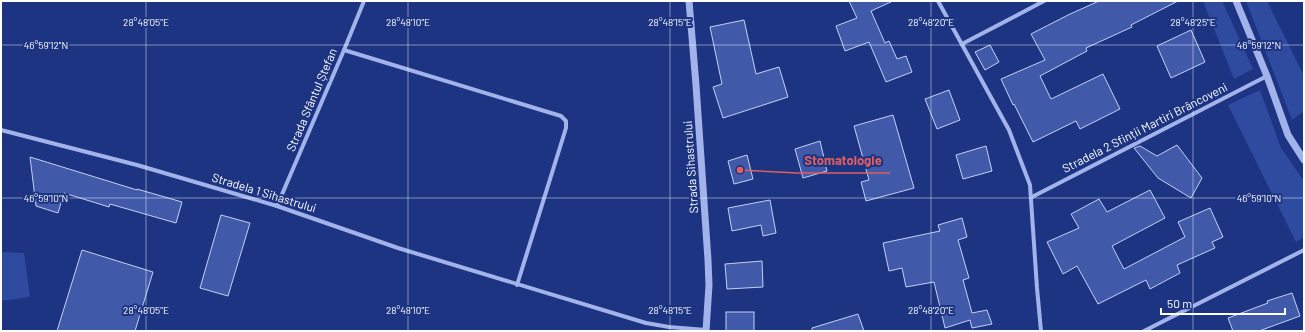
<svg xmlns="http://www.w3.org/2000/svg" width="1305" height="332" font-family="Barlow,sans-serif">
  <rect width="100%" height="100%" fill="#1c3481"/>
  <g fill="#2f4ba0">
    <polygon points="1203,1 1222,1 1253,69 1234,79"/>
    <polygon points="1246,1 1267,1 1304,76 1304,111 1292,120"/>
    <polygon points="1260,90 1281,148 1304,181 1304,237 1296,242 1228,105"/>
    <polygon points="1,252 24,253 30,297 1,301"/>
  </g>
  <g fill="#4059a9" stroke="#c5d1f7">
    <polygon points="849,1 893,1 871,11 885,43 889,41 897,59 906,56 912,72 886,82 869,42 845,51 836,26 857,18"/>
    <polygon points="1099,1 1178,1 1131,25 1132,27 1086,48 1087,51 1040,76 1051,99 1103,74 1120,109 1080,129 1076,121 1033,142 1014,104 1013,105 1001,79 1045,60 1031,34 1068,15"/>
    <polygon points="744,20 756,74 779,67 788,97 723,118 713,87 722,84 710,27"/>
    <polygon points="1191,30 1205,62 1171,78 1157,46"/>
    <polygon points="990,45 999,62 985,70 975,52"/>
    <polygon points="949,90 960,120 937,129 925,99"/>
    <polygon points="893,115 914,188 866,201 861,182 869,180 854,126"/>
    <polygon points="820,141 827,171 803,178 795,149"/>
    <polygon points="1177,145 1202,178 1191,198 1158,178 1134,148 1140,146 1157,156"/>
    <polygon points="986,146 992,171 963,179 956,155"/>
    <polygon points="747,155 753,179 734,184 728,161"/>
    <polygon points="30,157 137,190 137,189 182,202 176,223 110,204 109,207 64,193 58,213 36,206"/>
    <polygon points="1150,190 1165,218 1112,246 1124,269 1185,237 1178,222 1210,208 1223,237 1212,242 1215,248 1177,265 1180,273 1150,289 1146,280 1098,304 1077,266 1063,274 1047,242 1079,228 1071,214 1099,199 1107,212"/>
    <polygon points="770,200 776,233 763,236 761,225 732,231 728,208"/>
    <polygon points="221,215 250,223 228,296 200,288"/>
    <polygon points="962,218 967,237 958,240 969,278 963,280 972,313 987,310 992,324 972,328 970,320 945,328 934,282 906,287 902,268 889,271 883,243 940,231 938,225"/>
    <polygon points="82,250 153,272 135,331 57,331"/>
    <polygon points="762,261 763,287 727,289 725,264"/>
    <polygon points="1292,293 1300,316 1259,331 1233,331 1228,318 1268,303 1267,301"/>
    <rect x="726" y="312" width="28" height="19"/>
    <polygon points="858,314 864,331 812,331 812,328"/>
  </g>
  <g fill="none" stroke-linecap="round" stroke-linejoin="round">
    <g stroke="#a1b3ea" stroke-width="4">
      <polyline points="938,1 1009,130 1030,185 1037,288 1041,331"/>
      <polyline points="962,44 1044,1"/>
      <polyline points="344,50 561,116 566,121 566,128 517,285"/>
      <polyline points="1,130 137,165 277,206 398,248 646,323 669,327 706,330"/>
      <polyline points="1032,197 1267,76"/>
      <polyline points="277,206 344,50 364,1"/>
      <polyline points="1144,331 1304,250"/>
    </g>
    <g stroke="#a1b3ea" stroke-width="7">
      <polyline points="689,1 696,85 708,260 709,285 706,331"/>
      <polyline points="1236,1 1267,76 1288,135 1304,160"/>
    </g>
  </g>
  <path fill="none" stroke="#fff" stroke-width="1" stroke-opacity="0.45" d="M146,1V331M408,1V331M670,1V331M931,1V331M1193,1V331M1,45H1304M1,198H1304"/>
  <g text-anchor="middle" stroke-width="4" stroke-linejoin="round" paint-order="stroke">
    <g font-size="12" fill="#fff" stroke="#1c3481">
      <text transform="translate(312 100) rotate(-67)" y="4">Strada Sfântul Ștefan</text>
      <text transform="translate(1145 128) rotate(-27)" y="4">Stradela 2 Sfinții Martiri Brâncoveni</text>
      <text transform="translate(691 167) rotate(-94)" y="4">Strada Sihastrului</text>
      <text transform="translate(264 193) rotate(17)" y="4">Stradela 1 Sihastrului</text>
    </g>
  </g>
  <g font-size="10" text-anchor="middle" fill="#fff" stroke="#1c3481" stroke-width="4" stroke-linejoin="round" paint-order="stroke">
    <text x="146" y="26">28°48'05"E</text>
    <text x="408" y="26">28°48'10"E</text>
    <text x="670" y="26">28°48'15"E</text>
    <text x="931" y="26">28°48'20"E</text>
    <text x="1193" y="26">28°48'25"E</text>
    <text x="46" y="49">46°59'12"N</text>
    <text x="1259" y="49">46°59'12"N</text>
    <text x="46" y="202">46°59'10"N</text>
    <text x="1259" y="202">46°59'10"N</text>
    <text x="146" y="314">28°48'05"E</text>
    <text x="408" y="314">28°48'10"E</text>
    <text x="670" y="314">28°48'15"E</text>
    <text x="931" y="314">28°48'20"E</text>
  </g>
  <path fill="none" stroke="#e05e5e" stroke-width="1.5" d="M740 170L797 173H890"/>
  <circle fill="#e05e5e" stroke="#1c3481" stroke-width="1.5" cx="740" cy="170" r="4"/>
  <g font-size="13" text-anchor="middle" font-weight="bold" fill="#e05e5e" stroke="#1c3481" stroke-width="4" stroke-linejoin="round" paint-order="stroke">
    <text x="843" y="165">Stomatologie</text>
  </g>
  <rect width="1305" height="332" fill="none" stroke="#ffffff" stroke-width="4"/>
  <path d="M1161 308v6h124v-6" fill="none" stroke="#ffffff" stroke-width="2"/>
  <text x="1167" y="308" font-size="12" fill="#ffffff" stroke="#1c3481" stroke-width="3" paint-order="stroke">50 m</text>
</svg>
